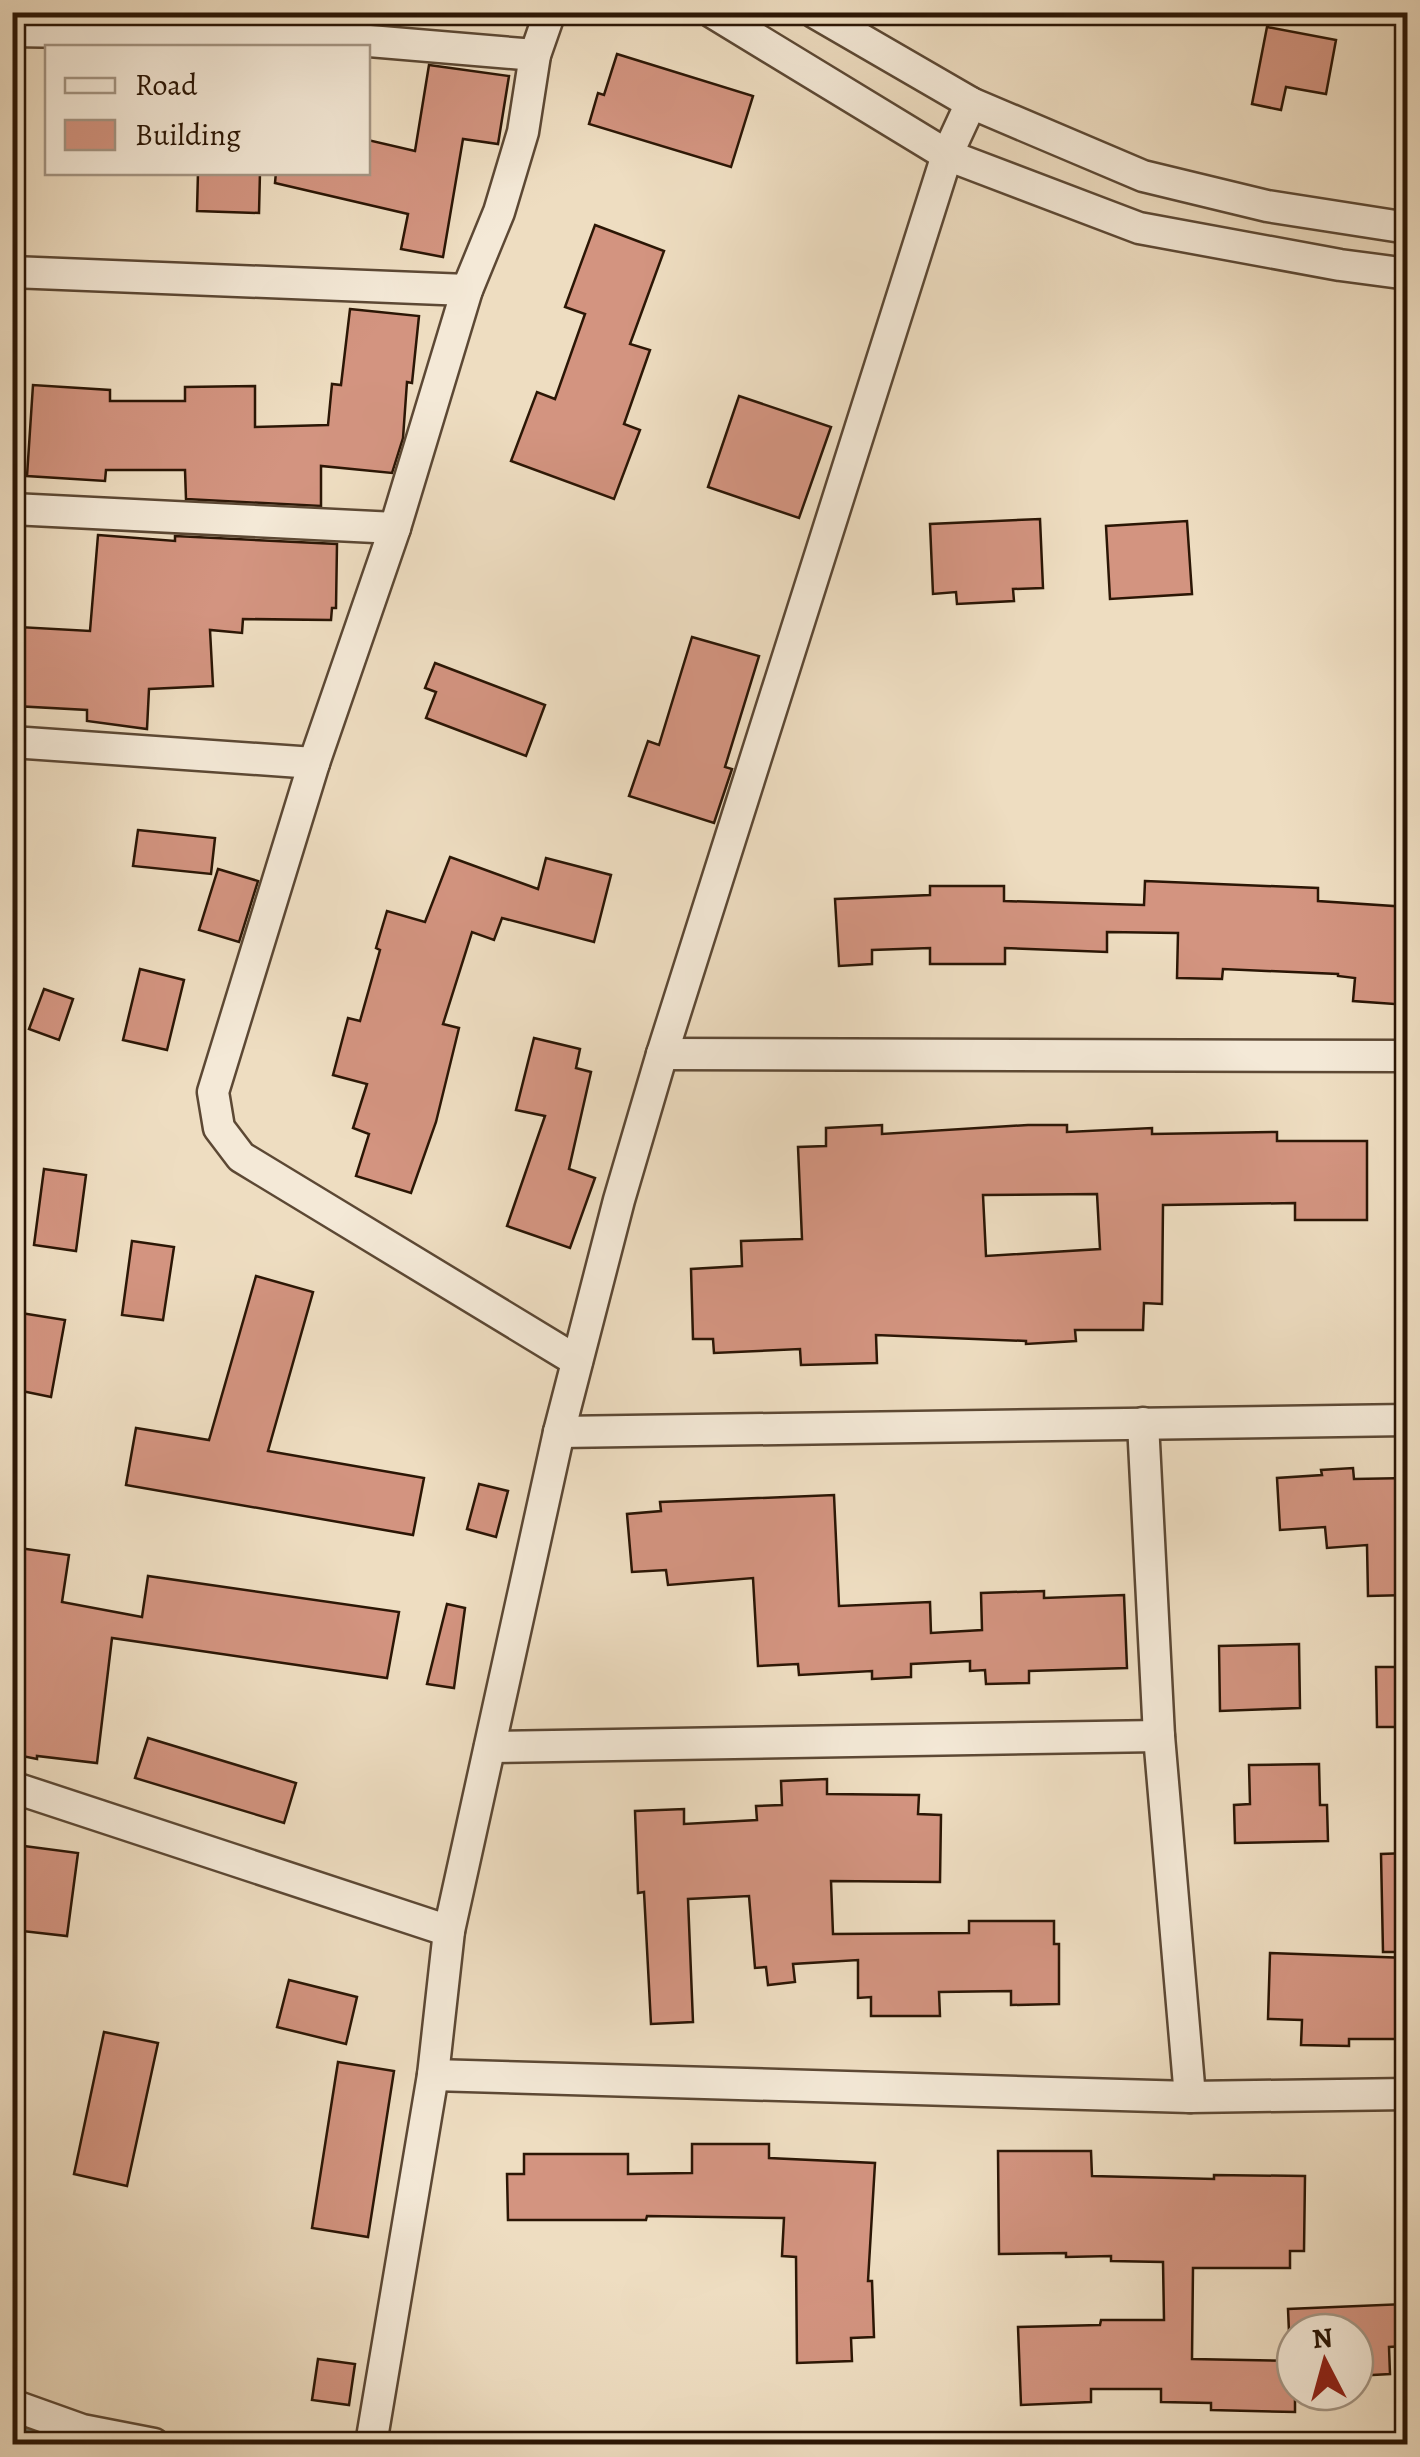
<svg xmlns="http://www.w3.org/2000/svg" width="1420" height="2457" font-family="Alegreya,serif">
  <rect width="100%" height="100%" fill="#eeddc1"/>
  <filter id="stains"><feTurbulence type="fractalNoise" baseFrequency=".002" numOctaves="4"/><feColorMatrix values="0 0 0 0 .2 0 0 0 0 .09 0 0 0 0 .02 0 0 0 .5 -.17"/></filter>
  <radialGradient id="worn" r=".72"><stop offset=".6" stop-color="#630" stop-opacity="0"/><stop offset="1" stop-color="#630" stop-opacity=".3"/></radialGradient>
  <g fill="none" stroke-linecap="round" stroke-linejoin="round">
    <polyline stroke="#6e7971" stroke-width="10" points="12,2426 59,2444"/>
  </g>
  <g fill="#d39480" stroke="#2b1605" stroke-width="2.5" fill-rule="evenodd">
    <polygon points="1267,27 1336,40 1326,94 1286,87 1281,110 1252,104"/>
    <polygon points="617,54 753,96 731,167 589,124 598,93 604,95"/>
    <polygon points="429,65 509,76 498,144 463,139 443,257 401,249 408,214 275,183 276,172 368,172 368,140 415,151"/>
    <polygon points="198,172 260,172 259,213 197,211"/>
    <polygon points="595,225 664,251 630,344 650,350 624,424 640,430 614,499 511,461 537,392 555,399 585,314 565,307"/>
    <polygon points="350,309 419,316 412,383 407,382 403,438 392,473 321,466 321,506 186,499 185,470 106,470 105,481 27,476 33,385 110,390 110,401 185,401 185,387 255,386 255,427 328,425 332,384 341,385"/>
    <polygon points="739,396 831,427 799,518 708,487"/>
    <polygon points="1040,519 1043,588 1013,589 1014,601 957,604 956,592 933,594 930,524"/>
    <polygon points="1187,521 1192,594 1110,599 1106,526"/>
    <polygon points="98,535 175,541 175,536 337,544 336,608 332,608 331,620 243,619 242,633 210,630 213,686 149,689 147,729 87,721 87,710 15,706 19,627 90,631"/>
    <polygon points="692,637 759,656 725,767 732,769 714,823 629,796 648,741 659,745"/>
    <polygon points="435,663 545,705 526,756 426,718 436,692 425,688"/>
    <polygon points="138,830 215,838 211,874 133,866"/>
    <polygon points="450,857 538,889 546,858 611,875 594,942 502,918 494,940 472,932 443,1024 459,1028 436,1122 411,1193 356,1176 369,1134 353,1128 367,1084 333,1075 348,1018 360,1021 380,950 376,948 387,911 425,922"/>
    <polygon points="218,869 258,881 239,942 199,930"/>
    <polygon points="1145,881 1318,888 1318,901 1408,907 1408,1005 1353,1001 1355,978 1338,976 1338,974 1223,969 1222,979 1177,978 1178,933 1107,932 1107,952 1005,948 1005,964 930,964 930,948 872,950 872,964 839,966 835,899 930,895 930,886 1004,886 1004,901 1144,905"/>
    <polygon points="140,969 184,980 167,1050 123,1040"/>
    <polygon points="44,989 73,999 59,1040 29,1029"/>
    <polygon points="534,1038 580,1049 576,1068 591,1072 569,1169 595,1178 570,1248 507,1226 545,1116 516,1110"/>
    <path d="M882,1125V1134L1028,1125H1067V1132L1152,1128V1134L1277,1132V1141H1367V1220H1295V1203L1163,1205L1162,1304L1144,1303L1143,1330H1075L1076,1341L1026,1344V1341L876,1335L877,1363L801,1365L800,1349L714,1353L713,1339H693L691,1269L742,1266L741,1241L802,1239L798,1147L826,1146V1128ZM1097,1194L1100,1249L986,1256L983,1195Z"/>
    <polygon points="44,1169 86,1175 76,1251 34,1245"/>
    <polygon points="132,1241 174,1247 163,1320 122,1315"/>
    <polygon points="256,1276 313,1292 268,1451 424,1478 413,1535 126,1485 136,1428 209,1440"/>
    <polygon points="21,1313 65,1320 51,1397 12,1389 12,1364"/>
    <polygon points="1353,1468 1354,1479 1408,1478 1408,1595 1368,1596 1367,1545 1327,1548 1325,1527 1280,1530 1277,1478 1322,1475 1321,1470"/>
    <polygon points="479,1484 508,1491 496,1537 467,1529"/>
    <polygon points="834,1495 839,1606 930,1602 931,1633 982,1630 981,1593 1044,1591 1044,1598 1124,1595 1127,1668 1029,1671 1029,1683 986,1684 985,1670 970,1671 970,1661 911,1664 911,1677 872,1679 872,1671 799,1675 798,1664 758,1666 753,1578 668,1585 666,1570 632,1572 627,1514 661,1511 660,1502"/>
    <polygon points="12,1547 69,1555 62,1602 142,1617 148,1576 399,1612 387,1678 112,1638 97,1763 37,1756 37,1759 12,1754"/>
    <polygon points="447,1604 465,1608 454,1688 427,1684"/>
    <polygon points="1299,1644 1300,1708 1220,1711 1219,1646"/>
    <polygon points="1376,1667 1408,1667 1408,1727 1377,1727"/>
    <polygon points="148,1738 296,1783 284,1823 135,1778"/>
    <polygon points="1319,1764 1320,1805 1327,1805 1328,1841 1235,1843 1234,1805 1250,1804 1249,1765"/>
    <polygon points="827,1779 827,1794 919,1795 918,1814 941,1815 940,1882 831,1881 833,1934 969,1933 969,1921 1054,1921 1054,1944 1059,1944 1059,2004 1011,2005 1011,1991 939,1992 940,2016 871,2016 871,1997 858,1998 858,1960 793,1964 795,1982 768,1985 766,1967 755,1968 749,1896 688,1899 693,2022 651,2024 644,1892 638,1893 635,1811 684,1809 684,1824 757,1820 756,1806 782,1805 781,1781"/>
    <polygon points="24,1846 78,1853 67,1936 13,1930"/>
    <polygon points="1408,1853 1408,1952 1383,1952 1381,1854"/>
    <polygon points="1270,1953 1408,1958 1408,2039 1349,2039 1349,2046 1301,2045 1302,2020 1268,2019"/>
    <polygon points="289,1980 357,1997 346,2044 277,2027"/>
    <polygon points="104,2032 158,2043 127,2186 74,2174"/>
    <polygon points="338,2062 394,2071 368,2237 312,2228"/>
    <polygon points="692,2144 769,2144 769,2158 875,2163 868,2281 872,2281 874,2337 851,2338 852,2361 797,2363 796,2257 782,2256 784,2218 647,2216 646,2220 508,2220 507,2174 524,2174 524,2154 628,2154 628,2174 692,2173"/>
    <polygon points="998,2151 1091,2151 1092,2176 1214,2179 1214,2175 1305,2176 1304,2251 1290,2251 1290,2268 1193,2268 1192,2359 1295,2361 1295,2412 1211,2410 1211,2403 1161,2402 1161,2389 1091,2389 1091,2402 1021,2405 1018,2327 1100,2325 1101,2320 1164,2320 1163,2262 1111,2261 1111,2256 1066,2257 1066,2253 999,2254"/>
    <polygon points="1405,2304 1407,2346 1389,2347 1390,2374 1355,2376 1355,2332 1289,2332 1288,2309"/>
    <polygon points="318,2359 355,2364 349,2405 312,2400"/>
  </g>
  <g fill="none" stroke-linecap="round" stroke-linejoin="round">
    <defs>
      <g id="street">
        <polyline points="550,12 535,55 523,132 499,212 467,290 395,528 314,763 213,1092 219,1128 241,1157 577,1361"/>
        <polyline points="712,12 947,155 1139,228 1340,265 1408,274"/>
        <polyline points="814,12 971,103 1143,176 1267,206 1408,228"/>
        <polyline points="12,31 310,36 535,55"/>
        <polyline points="12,272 467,290"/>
        <polyline points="12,509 395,528"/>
        <polyline points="12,742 314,763"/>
        <polyline points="662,1054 1408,1056"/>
        <polyline points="1143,1423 1159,1736 1190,2097"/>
        <polyline points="559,1432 1408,1420"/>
        <polyline points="490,1747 1159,1736"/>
        <polyline points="12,1787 449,1931"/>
        <polyline points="433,2075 1190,2097 1408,2094"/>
        <polyline points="12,2405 82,2430 154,2444"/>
        <polyline points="371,2444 433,2075 449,1931 559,1432 619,1200 662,1054 947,155 971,103"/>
      </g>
    </defs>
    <use href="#street" stroke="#5c4834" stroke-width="35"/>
    <use href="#street" stroke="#f4e9d7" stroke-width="30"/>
  </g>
  <rect width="1420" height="2457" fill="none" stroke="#eeddc1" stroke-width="50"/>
  <rect x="15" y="15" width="1390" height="2427" fill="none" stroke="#2b1605" stroke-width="5"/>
  <rect x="25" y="25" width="1370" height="2407" fill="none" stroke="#2b1605" stroke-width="2.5"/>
  <rect x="45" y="45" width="325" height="130" fill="#f4e9d7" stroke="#a49583" stroke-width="2.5"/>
  <rect x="65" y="78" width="50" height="15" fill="#f4e9d7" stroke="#a49583" stroke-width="2.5"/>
  <text x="135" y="95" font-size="30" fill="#2b1605">Road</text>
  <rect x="65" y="120" width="50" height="30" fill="#d39480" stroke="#a49583" stroke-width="2.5"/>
  <text x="135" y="145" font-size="30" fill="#2b1605">Building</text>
  <g transform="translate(1325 2362) rotate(354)"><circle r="48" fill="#f4e9d7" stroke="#a49583" stroke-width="2.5"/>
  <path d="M0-8L18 38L0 25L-18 38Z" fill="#8f2418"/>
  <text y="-15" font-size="28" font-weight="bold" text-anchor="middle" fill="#2b1605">N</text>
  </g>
  <rect width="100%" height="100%" filter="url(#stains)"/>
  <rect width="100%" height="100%" fill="url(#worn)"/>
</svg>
